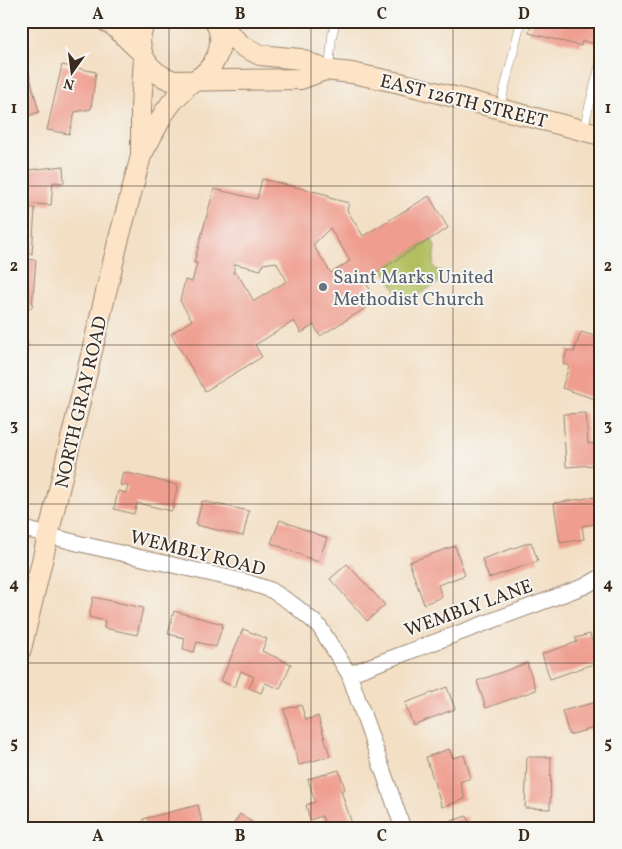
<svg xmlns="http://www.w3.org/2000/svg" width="622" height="849" font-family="Vollkorn,serif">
  <rect width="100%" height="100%" fill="#f6f6f2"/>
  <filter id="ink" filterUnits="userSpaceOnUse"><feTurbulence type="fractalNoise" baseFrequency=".02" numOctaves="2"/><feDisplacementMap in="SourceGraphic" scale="10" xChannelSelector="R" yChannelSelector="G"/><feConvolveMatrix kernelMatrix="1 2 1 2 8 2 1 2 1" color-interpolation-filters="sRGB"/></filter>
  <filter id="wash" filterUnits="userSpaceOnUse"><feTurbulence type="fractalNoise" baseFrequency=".0096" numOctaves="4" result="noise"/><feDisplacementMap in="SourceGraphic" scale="20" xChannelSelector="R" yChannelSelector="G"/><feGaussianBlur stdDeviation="1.12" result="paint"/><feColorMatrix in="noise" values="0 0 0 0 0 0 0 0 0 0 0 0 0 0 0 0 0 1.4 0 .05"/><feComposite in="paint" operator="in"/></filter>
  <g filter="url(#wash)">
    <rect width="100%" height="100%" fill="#f3dfc4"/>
    <polygon fill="#b2bf61" stroke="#767440" points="432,239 435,247 433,265 436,270 442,271 438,283 404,303 382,268"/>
    <g id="blocks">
      <g fill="#ef9d8e" fill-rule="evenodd">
        <polygon points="532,21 601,21 601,30 597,44 582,41 581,46 529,33"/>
        <polygon points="21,54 24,54 39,112 21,119"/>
        <polygon points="62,65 96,72 91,109 75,112 69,134 47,130"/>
        <polygon points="63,166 64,183 53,182 51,205 21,203 21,171"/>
        <path d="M262,179L329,195V198L349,203L347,210L363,236L429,196L448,228L364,280L371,291L363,296L369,306L320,336L314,325L301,333L294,321L255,345L262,357L205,391L171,334L192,320L180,301L185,280L192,282L197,263H194L214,189L257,199ZM330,228L350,261L331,273L313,245ZM276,262L287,281L254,301L237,273H233L235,264L261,270L263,264Z"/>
        <polygon points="21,208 35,208 32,254 21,253"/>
        <polygon points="21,259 36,260 32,308 21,306"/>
        <polygon points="22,319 28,346 21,348 21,320"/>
        <polygon points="581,332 601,338 601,362 595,377 601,379 595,399 562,388 569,366 563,364 567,350 574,352"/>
        <polygon points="586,413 588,444 594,443 595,465 566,467 563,414"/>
        <polygon points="123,472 178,485 172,511 137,503 134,514 114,509 118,491 126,493 128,486 120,485"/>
        <polygon points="601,496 601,523 582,526 584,539 560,543 554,503"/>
        <polygon points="202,501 249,511 243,536 196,525"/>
        <polygon points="280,520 327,538 318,562 271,543"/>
        <polygon points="531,542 538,561 489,578 482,559"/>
        <polygon points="455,546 465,575 438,585 442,597 424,604 409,562"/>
        <polygon points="347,564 385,605 367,621 330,579"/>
        <polygon points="93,597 143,608 137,635 104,628 105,621 89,617"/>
        <polygon points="174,611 223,624 216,647 197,642 194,652 183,649 185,638 168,634"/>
        <polygon points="243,629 267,639 262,651 291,664 280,689 265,683 261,693 249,688 254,677 241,671 235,687 221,681"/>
        <polygon points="590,634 599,662 550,679 542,654 577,642 575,638"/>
        <polygon points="527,663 536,690 486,708 477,681"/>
        <polygon points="447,687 455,709 413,725 405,703"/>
        <polygon points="601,701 601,726 569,735 562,711"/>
        <polygon points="301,705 306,720 318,716 330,756 299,765 284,709"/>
        <polygon points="449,749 453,758 464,755 471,778 460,782 465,799 442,807 426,757"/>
        <polygon points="527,757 551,757 550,809 525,808"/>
        <polygon points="339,770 345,789 341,791 353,827 326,828 322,816 310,820 306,805 315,802 308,779"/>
        <polygon points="198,805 203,828 145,828 143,819"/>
        <polygon points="240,814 260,828 231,828"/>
        <polygon points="467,816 471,828 449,828 448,822"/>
      </g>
    </g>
  </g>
  <g filter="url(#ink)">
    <use href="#blocks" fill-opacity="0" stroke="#978471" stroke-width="1"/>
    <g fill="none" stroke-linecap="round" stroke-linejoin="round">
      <defs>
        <g id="lane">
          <polyline points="329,70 332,36 336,21"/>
          <polyline points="500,107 521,21"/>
          <polyline points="583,130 601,60"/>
        </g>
        <g id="street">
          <polyline points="21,528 81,544 247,582 271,590 294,605 319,626 349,674 403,828"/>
          <polyline points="349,674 585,586 601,577"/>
        </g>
        <g id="secondary">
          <polyline points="105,21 114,26 142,53"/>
          <path d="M146,21C131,48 147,73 174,81L301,79L325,70"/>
          <polyline points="216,21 242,46 260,55 300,59 325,70 352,73 400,83 601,135"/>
          <path d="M194,81C215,69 228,44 215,21"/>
          <polyline points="141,154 141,107 144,58"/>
          <polyline points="21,649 118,242 141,156 164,113 172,102 192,81"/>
        </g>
      </defs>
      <use href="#lane" stroke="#978471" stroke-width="9"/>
      <use href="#street" stroke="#978471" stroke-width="17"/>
      <use href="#secondary" stroke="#978471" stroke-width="22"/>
      <use href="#lane" stroke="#fff" stroke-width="8"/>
      <use href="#street" stroke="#fff" stroke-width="15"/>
      <use href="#secondary" stroke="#fee4c6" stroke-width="20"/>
    </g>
  </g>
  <path fill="none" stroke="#3b2a1e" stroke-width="1" stroke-opacity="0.55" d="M169,21V828M311,21V828M453,21V828M21,186H601M21,345H601M21,504H601M21,663H601"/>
  <circle fill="#6b7280" stroke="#f6f6f2" stroke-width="2" cx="323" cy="287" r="5"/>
  <g text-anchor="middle" stroke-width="4" stroke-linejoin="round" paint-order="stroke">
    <g font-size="19" fill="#3b2a1e" stroke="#f6f6f2">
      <text transform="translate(464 100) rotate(14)" y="7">EAST 126TH STREET</text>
      <text transform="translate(80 402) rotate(-77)" y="7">NORTH GRAY ROAD</text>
      <text transform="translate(198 552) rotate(14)" y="7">WEMBLY ROAD</text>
      <text transform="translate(468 607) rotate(-20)" y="7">WEMBLY LANE</text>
    </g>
    <g font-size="19" fill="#5b616d" stroke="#f6f6f2" text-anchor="start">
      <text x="333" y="283">Saint Marks United<tspan x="333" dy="22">Methodist Church</tspan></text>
    </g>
  </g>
  <rect width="622" height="849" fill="none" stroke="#f6f6f2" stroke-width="55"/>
  <g transform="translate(72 72) rotate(194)" stroke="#f6f6f2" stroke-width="4" paint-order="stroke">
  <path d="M0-4L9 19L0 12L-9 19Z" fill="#3b2a1e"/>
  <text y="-8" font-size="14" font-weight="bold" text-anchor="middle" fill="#3b2a1e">N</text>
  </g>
  <rect x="28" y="28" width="566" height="794" fill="none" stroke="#3b2a1e" stroke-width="2"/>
  <g font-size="16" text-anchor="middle" font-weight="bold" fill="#3b2a1e">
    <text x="98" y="19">A</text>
    <text x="240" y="19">B</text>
    <text x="382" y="19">C</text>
    <text x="524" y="19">D</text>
    <text x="14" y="113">1</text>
    <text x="608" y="113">1</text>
    <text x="14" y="271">2</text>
    <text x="608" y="271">2</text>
    <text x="14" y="430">3</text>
    <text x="608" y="430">3</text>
    <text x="14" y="589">4</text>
    <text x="608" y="589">4</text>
    <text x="14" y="748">5</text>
    <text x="608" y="748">5</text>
    <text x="98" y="841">A</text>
    <text x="240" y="841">B</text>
    <text x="382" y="841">C</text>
    <text x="524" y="841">D</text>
  </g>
</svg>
